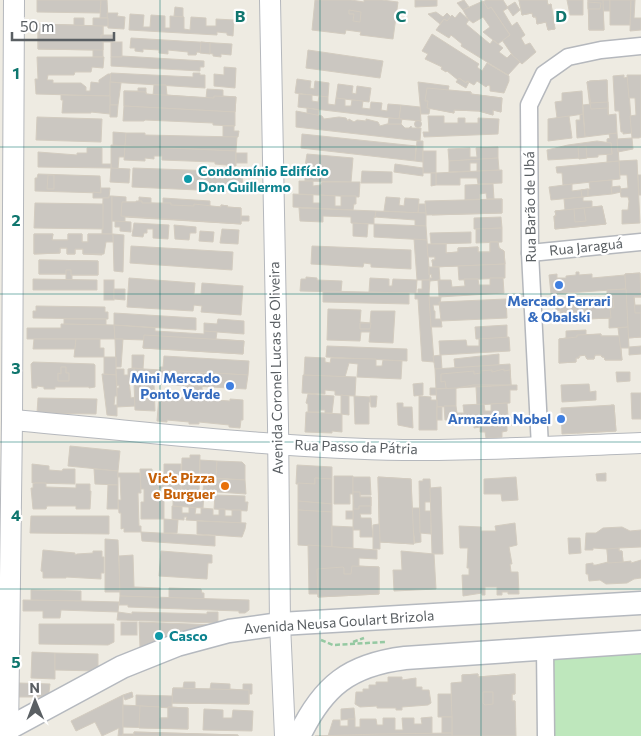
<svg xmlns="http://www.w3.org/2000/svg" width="641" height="736" font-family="Commissioner,sans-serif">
  <rect width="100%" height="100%" fill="#eeebe2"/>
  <polygon fill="#bee7bc" points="641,650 641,736 555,736 553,655"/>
  <g fill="#cbc7c1" stroke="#d3ccc0">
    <polygon points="37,0 101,0 100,13 37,12"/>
    <polygon points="101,0 107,0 108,18 100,18"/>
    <polygon points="315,0 351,0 364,2 364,0 382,0 398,2 393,39 360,35 361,32 346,30 345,34 312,30"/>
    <polygon points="415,0 437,0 437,6 415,7"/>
    <polygon points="464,0 469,7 463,10 457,3"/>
    <polygon points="486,0 503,0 508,8 503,11 512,26 517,22 525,35 521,38 525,45 530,43 536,52 522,64 513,56 502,40 510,35 491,7 488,9 483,2"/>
    <polygon points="519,0 547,0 548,5 551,4 555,29 548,30 546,22 537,24 536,17 533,17 532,13 522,15"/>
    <polygon points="519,0 547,0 548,5 551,4 555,29 548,30 546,22 537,24 536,17 533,17 532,13 522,15"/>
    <polygon points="567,0 583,0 583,15 570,15"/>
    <polygon points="588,0 610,0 610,11 603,11 604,30 589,30"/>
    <polygon points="588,0 603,0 604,30 589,30"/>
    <polygon points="610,0 631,0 630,25 610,25"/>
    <polygon points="631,0 635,0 634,18 641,18 641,30 630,31"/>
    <polygon points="483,1 488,9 491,7 510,35 498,44 483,32 490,27 483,17 473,23 468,19 463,10"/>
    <polygon points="515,2 520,10 513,16 507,7"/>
    <polygon points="588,2 601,3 600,9 588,9"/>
    <polygon points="175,7 183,8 183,17 174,16"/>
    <polygon points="349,10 361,12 360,22 353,21 354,14 349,14"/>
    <polygon points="436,12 443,17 447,13 451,17 447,21 444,19 440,24 428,14"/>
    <polygon points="460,12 469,20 466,24 490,44 493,40 503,48 499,52 507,58 511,54 520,62 508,75 461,46 462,44 451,35 449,38 436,30 444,19 447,21 452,15 455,18"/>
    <polygon points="107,13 118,13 117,16 125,17 124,29 108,28"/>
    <polygon points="130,14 144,15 143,27 150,27 151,15 165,16 165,28 170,28 170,16 184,17 184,29 190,30 191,17 206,18 206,26 216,26 216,19 234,20 233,36 227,35 227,33 217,32 217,35 129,30"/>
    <polygon points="74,18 84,18 84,26 93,26 93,18 108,18 108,26 103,26 103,35 113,35 113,42 103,42 103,57 93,57 93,50 38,49 38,24 74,25"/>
    <polygon points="38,24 103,26 103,35 101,35 101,41 103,41 103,50 38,49"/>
    <polygon points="432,34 479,64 477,67 482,71 487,63 509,76 509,81 504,93 490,91 490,86 488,85 486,87 477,81 474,85 467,81 466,83 459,78 458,80 447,71 446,72 441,69 442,67 425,59 428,54 422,51"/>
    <polygon points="131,38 232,44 231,55 221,54 221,57 213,56 213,54 197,52 196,55 188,55 188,52 168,50 168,54 159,53 159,50 143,49 143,52 135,51 135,48 130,48"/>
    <rect x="111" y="42" width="11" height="15"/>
    <polygon points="201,42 210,43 210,54 200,53"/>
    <polygon points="308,50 383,61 380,78 306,68"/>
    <polygon points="122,56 204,61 204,67 200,67 200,71 111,66 111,57 122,57"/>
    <polygon points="37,57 104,57 103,68 92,67 91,72 75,72 74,75 48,75 47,80 53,80 53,83 81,83 86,87 86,91 90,91 91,82 99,83 99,80 108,74 111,74 110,96 36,94 35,79 38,79"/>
    <polygon points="224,67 236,68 235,88 214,86 214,74 224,75"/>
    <polygon points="111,73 193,77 193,73 200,73 200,75 205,75 205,88 110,82"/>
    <polygon points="624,75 624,78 628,77 632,133 623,134 623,132 621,132 619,111 615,111 613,76"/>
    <polygon points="627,75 641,75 641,137 639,138 632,138 630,116 636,115 635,98 629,98"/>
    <polygon points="459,78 466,83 467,81 469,82 466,88 456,82"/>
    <polygon points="297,79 311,81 310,88 314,89 315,81 329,83 328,97 295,93"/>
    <polygon points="607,80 609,128 592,130 590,128 589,118 591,117 587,82 590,81"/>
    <polygon points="607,80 608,115 616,114 617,133 585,137 583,105 591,104 587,82 590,81"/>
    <polygon points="110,82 121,83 118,105 110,105"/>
    <polygon points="418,82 449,86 448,91 471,92 471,94 502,98 501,112 493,110 493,115 479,111 454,110 454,113 430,108 429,114 421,114"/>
    <polygon points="338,84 353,86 352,93 356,94 357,86 371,88 369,102 336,98"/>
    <polygon points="154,85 166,85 167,95 206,98 207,89 223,90 223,96 236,97 235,112 124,106 124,91 138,91 138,88 146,88 146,94 153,95"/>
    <polygon points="427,88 471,92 471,94 502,98 501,112 493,110 493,115 479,111 454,110 454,113 427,108 428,101 425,101"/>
    <polygon points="124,91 146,92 146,94 214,98 214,96 236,97 235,112 124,106"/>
    <polygon points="582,91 583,114 557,118 555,102 562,101 562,93"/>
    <polygon points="299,94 312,95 312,101 318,102 319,96 328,97 328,104 335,105 336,98 345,99 345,106 351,106 352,100 363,101 362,108 370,109 371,102 382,103 381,110 387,111 388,104 401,105 399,119 298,107"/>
    <polygon points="61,95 110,96 110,114 91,112 91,113 62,113 63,100 61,100"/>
    <polygon points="608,102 608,108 591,109 590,103"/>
    <polygon points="110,105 118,105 117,117 110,117"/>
    <polygon points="401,105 420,107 421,121 399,119"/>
    <polygon points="124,106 235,112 235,126 213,125 213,123 145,120 144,121 123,121"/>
    <polygon points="307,108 319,110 318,116 307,114"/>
    <polygon points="296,111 322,116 324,119 339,117 346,118 348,121 349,119 354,122 357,120 366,121 366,119 378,122 380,126 387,124 401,124 405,128 409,128 411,126 412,128 421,128 420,141 296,127"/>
    <polygon points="583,114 585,137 577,138 576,120 580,120 580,115"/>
    <polygon points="428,116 444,116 444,123 458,123 458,118 465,118 465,123 478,123 478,118 499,119 498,134 424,137 423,132 429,132"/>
    <polygon points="569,116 572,138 548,141 548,119"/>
    <polygon points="37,117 102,119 101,142 36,140"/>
    <polygon points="389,118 402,119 401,124 388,124"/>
    <circle cx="418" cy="124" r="3.5"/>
    <polygon points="223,126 234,126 234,131 239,131 238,137 223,137"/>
    <polygon points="113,132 126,133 125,146 113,145"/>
    <polygon points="126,133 145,133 145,135 237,137 236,151 125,146"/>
    <polygon points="617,133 619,161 607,162 607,154 612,154 611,143 607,143 607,139 610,138 609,134"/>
    <polygon points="302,134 416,146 415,161 301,148"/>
    <polygon points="632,138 633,149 618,152 617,139"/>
    <polygon points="417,141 423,141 423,162 415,161"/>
    <polygon points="597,141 611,143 612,154 598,155 598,157 548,160 547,150 568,145"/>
    <polygon points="111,145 125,146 125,157 119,157 118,169 111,168"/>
    <polygon points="125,146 236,151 236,166 215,164 215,162 162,160 162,156 154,156 154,159 145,158 145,161 124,160"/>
    <polygon points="586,146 587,158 579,159 578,147"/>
    <polygon points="498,147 498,158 449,161 448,149 470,148 470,157 477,157 476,148"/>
    <polygon points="87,148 102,148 102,164 111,164 111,168 38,167 38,152 77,155 77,153 87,153"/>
    <rect x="423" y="151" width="13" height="22"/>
    <rect x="236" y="153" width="11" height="10"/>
    <polygon points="307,154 353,158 351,182 305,181 305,172 304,172"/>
    <polygon points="498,158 499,170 477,171 477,163 470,163 470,171 449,172 449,161"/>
    <polygon points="637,160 640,223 622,224 622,210 628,210 629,201 628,197 621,197 620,189 628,188 627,175 620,175 619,161"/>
    <polygon points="619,161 620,179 563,185 562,173 557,173 556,167"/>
    <polygon points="395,164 423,168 423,176 394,172"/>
    <polygon points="111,168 130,169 129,183 110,182"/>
    <polygon points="133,168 243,172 242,192 132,187"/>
    <polygon points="502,170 502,183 478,184 477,178 460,178 460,185 436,185 436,173"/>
    <polygon points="362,171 392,172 392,183 361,183"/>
    <polygon points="431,173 436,173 436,185 431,186"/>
    <polygon points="38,174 100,176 101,193 35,191 35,178 37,178"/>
    <polygon points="48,175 54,175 54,189 47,189"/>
    <polygon points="638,175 641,175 641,195 639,195"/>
    <polygon points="612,180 612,194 551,200 549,187 572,184 572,191 588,189 590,189 589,182"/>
    <polygon points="299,181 313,181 313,186 321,185 322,182 360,182 359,197 299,194"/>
    <polygon points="493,184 494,199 487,199 486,193 480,194 480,199 465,200 465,185"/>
    <polygon points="620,186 621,192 612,194 611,187"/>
    <polygon points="101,188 110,188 109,198 93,198 93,192 101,193"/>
    <polygon points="588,189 588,196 582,197 581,190"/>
    <polygon points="293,194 313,195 313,203 320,203 320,195 335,196 335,206 341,206 341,196 356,196 356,204 354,204 353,210 293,207"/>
    <polygon points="109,196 112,196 112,234 102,234 103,198 109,198"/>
    <polygon points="112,196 126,197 126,202 136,202 139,201 139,197 151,198 151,203 163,204 163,198 210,201 210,207 221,207 221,205 228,206 227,207 241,208 241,216 249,216 249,221 241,221 241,224 125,217 125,222 112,221"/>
    <polygon points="386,197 400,198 399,205 404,206 405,198 419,199 418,213 384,211"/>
    <polygon points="583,197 583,201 592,201 592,207 602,206 606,224 555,229 554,216 556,216 555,211 565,210 564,199"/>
    <polygon points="488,199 502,199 502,213 432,215 431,202 446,201 446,206 448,207 454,207 456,201 464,201 465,205 470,205 469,200 478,200 479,205 481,206 488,204"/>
    <polygon points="502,199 502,213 426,215 425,201"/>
    <polygon points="136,201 142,201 142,203 171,203 171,205 194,206 194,204 221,207 221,205 228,206 227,207 241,208 241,224 121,216 122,202 136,202"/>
    <polygon points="35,203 103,204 103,229 34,228"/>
    <polygon points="419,204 425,204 426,213 418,213"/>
    <polygon points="602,206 606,224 555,229 554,216 556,216 555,211"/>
    <polygon points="299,208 376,211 375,218 374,217 374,224 351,223 351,217 323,216 323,222 300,221"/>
    <polygon points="584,208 586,221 575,222 574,209"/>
    <polygon points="376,211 426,213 426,226 415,226 415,220 375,217"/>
    <polygon points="501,217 502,228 474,229 474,218"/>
    <polygon points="115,221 131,222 131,232 120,231 120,227 115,227"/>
    <polygon points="134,223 169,225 168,239 153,238 153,229 147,229 147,233 144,233 143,237 132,236"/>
    <polygon points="353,223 368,224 367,237 353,236"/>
    <polygon points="374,224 426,226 427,240 374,237"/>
    <polygon points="174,225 196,227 196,233 190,233 189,240 175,239"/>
    <polygon points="502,228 502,242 476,243 476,229"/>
    <polygon points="222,229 239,230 238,244 220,243"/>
    <polygon points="200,231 214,232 213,242 199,241"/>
    <polygon points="471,232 471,243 431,244 430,233"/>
    <polygon points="34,234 53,234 52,240 68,240 68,234 82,234 82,242 88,242 88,234 102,234 102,255 83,254 83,249 75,249 75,254 67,254 67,248 60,248 60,253 34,254"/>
    <polygon points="34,234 53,234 52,240 68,240 68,234 82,234 82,242 88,242 88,234 113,234 113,242 106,242 104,254 83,254 83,249 75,249 75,254 67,254 67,248 60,248 60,253 34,254"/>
    <polygon points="113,234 124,235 123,272 114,271"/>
    <polygon points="414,239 427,240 430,280 417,280"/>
    <polygon points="490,242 498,242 499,248 504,251 505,264 433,267 432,260 435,260 435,251 438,251 437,244 446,244 446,253 458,252 458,248 478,247 478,252 490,252"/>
    <polygon points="490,242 498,242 499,248 504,251 505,264 433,267 432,260 435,260 435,257 428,257 427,244 446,244 446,253 458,252 458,248 478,247 478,252 490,252"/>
    <polygon points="131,246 233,252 232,270 130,263"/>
    <polygon points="312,246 411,250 411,269 371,267 371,264 364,263 363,267 311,264"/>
    <polygon points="39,260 98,261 98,275 72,275 72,280 66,280 66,274 39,274"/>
    <polygon points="39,260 98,261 98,275 71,275 71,270 66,270 66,274 39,274"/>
    <polygon points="505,264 505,278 459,280 458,266"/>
    <polygon points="429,267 439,267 440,280 430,281 429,278 432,278 431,274 429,275"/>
    <polygon points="576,272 579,272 579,275 592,274 592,278 625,275 626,289 551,294 549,275 557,274 557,278 566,278 566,276 576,275"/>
    <polygon points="640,273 641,297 634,297 635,305 641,305 641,337 628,338 625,274"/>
    <polygon points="640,273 641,297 634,297 635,313 641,313 641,337 628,338 625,274"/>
    <polygon points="306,277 317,278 317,280 342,281 341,292 300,291 301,279 306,279"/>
    <polygon points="129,278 195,283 194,294 201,294 202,283 243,286 241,315 201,312 202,306 194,305 193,311 127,307"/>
    <polygon points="370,278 389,279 389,286 392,286 393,279 417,280 416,293 369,292"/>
    <polygon points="490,278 503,278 504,293 439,297 438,280 451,280 452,287 465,286 464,279 478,279 479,285 490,285"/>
    <polygon points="33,279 97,280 97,290 33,290"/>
    <rect x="104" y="280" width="10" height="20"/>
    <polygon points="422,280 430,280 429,294 418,293 418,289 422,289"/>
    <polygon points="114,289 125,289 125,300 114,299"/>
    <polygon points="626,289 628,327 609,328 609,318 561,320 560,310 556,311 555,303 607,300 607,290"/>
    <polygon points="323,291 409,293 409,304 323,302"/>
    <polygon points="415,293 429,294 434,362 422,361 418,299 415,299"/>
    <polygon points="429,297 441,297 440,305 433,305 434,311 435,311 435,319 441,319 442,327 431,327"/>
    <polygon points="506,299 507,318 441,321 439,302"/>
    <polygon points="613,299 614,308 610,308 611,318 561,320 560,310 556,311 555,303"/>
    <polygon points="581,301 588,301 589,316 582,316"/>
    <polygon points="36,306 105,307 105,312 108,312 108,319 33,318 33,311 36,311"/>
    <polygon points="328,309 361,310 360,322 370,323 371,311 395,311 393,343 369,342 370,332 361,332 360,341 327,340"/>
    <polygon points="114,313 196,318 196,330 114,325"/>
    <polygon points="64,319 106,319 106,325 64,324"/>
    <polygon points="218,319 244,321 244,334 204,331 204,323 217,324"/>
    <polygon points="360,323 371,323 370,329 360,329"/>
    <polygon points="61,324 114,325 115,339 27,339 27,328 61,328"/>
    <polygon points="114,325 155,328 155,331 204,334 204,331 217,332 216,339 244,341 243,354 143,348 144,340 115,339"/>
    <polygon points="507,325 507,338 476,339 475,327"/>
    <polygon points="628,327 629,348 621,348 622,360 605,360 604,357 602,357 601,355 595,355 594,359 587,359 585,355 579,356 579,358 576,358 576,362 559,363 559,339 566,338 566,331 586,330 586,335 601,334 601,336 619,336 618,328"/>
    <polygon points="601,334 601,336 619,336 622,360 605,360 604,357 602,357 601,355 595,355 594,359 587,359 585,355 579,356 579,358 576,358 576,362 559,363 559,339 577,337 577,335"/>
    <polygon points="144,335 244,341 243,354 143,348"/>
    <polygon points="509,337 510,351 440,355 439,341 466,340 467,346 479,346 479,339"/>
    <polygon points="34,339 76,339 75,349 33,349"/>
    <polygon points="76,339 100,339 100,348 104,348 104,357 74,357"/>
    <polygon points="115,339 123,339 121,367 116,367"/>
    <polygon points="327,346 407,349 407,361 326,357"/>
    <polygon points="641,346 641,354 629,355 629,347"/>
    <polygon points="499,354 499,365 455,368 454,359"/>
    <polygon points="132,355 144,355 143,369 132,368"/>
    <polygon points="441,355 442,369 435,369 433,356"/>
    <polygon points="164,356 249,361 248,375 160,370 160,367 163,367"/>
    <polygon points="104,357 116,357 116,375 104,374"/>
    <polygon points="305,357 325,358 325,362 330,363 331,358 376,359 376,366 382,366 383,360 402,361 401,379 357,377 358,364 349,363 345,377 304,375"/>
    <polygon points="33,362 94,364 95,365 95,387 89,388 89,387 55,387 55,389 44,389 44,387 37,386 37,388 32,388 31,364"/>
    <polygon points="510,364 511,385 436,389 435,369"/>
    <polygon points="61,367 66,367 66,373 69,373 69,381 58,381 58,373 61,374"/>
    <polygon points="134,368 144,369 144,373 140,372 138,374 138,382 134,382"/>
    <polygon points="134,368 134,381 129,381 131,398 135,397 135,406 117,407 117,388 119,388 119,385 117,386 116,369 124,369 124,375 128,375 128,369"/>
    <polygon points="144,369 248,375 246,389 143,383"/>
    <polygon points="504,369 504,371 510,370 511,385 473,385 451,389 446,388 445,381 441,382 441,374 474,371 474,374 481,373 480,371 492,370 492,372"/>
    <polygon points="616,372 630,372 630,381 617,382"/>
    <polygon points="102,374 116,375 117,396 115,396 114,405 117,405 117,416 107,415"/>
    <polygon points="303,375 356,377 355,396 335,395 335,391 325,390 325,394 302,393"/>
    <polygon points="134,382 154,383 155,411 135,410"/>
    <polygon points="423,383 423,395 414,396 413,384"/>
    <polygon points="589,384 590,392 596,391 596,400 562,402 561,385"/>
    <polygon points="186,385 202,386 202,391 192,391 193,388 185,387"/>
    <polygon points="511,385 517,385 517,390 510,390 510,403 477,405 476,387"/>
    <polygon points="430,388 436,388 437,395 430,395"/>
    <polygon points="456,388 456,406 437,407 436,389"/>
    <polygon points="631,393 641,393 641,419 632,419"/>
    <polygon points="308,394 334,396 332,413 325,413 325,410 320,410 320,412 308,412 308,404 306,403"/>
    <polygon points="341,395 349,396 349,415 341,414"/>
    <polygon points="159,396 191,398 191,396 201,397 201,399 230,401 230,399 243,400 243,420 241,420 240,428 229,427 229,425 199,422 199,424 189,424 189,422 167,420 167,422 157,421"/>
    <polygon points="354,396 370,397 370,402 369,402 369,424 355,424"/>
    <polygon points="370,396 377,396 376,407 371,407"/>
    <polygon points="419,396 431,397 431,400 437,400 437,430 419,430"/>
    <polygon points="38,398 97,399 96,414 37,413"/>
    <polygon points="397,403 403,403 403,407 412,407 413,428 398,425"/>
    <polygon points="507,403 508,416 445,420 444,406 456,406 457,413 464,413 463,405 484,404 485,411 491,411 491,404"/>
    <polygon points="611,405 614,405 616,431 577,433 576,420 604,418 604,410 611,410"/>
    <polygon points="614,405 616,431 562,434 561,408"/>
    <rect x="437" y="407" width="5" height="13"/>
    <polygon points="306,412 342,414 342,432 332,431 332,433 305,432"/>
    <polygon points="513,417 513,425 507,425 507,431 502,432 502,437 486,438 485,432 480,432 480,427 474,428 474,419"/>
    <polygon points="70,446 120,451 118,471 68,466"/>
    <polygon points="190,455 200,455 199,494 181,493 182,458 190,458"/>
    <polygon points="200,460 217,461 216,478 200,477"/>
    <polygon points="217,461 242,462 245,465 245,480 216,478"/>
    <polygon points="32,464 49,466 49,470 62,471 63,469 75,469 75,484 32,483"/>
    <polygon points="164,464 181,464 181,493 164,492"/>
    <polygon points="297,465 332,467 332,479 315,478 315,484 296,484"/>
    <polygon points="94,469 118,471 118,485 95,484"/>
    <polygon points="140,469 152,469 152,479 164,479 164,488 159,488 159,500 164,500 164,519 141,519 141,502 144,502 144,489 141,489"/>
    <polygon points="118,473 140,473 141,493 138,493 139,526 141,526 141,532 124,532 124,528 121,529 121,513 119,513 118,500 121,500 120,477 118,477"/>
    <polygon points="606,473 606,481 597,481 596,474"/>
    <polygon points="334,476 353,476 353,494 350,494 350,504 334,504"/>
    <polygon points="353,477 370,477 371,495 360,495 360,497 371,497 371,514 360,514 361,518 371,518 373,537 360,537 360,530 353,530"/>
    <polygon points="378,477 411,479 412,508 420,508 421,542 415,543 413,528 414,544 380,542 380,549 373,549 373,525 379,524"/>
    <polygon points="378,477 411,479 414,544 380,542"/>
    <polygon points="516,477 518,500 502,501 501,494 484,494 484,479"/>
    <polygon points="204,478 245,480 246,494 203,491"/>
    <polygon points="315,478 332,479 332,504 298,501 298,483 315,484"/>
    <polygon points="423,479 430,479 431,502 425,502 425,511 431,511 431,534 420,533 419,481 423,481"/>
    <polygon points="35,483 46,483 46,487 76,488 76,484 90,484 90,491 91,491 90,509 76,509 76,506 47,506 46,509 33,509 31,488 33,488 33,484"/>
    <polygon points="108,485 118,485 118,509 107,509"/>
    <polygon points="441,487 443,554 432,554 430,488"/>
    <polygon points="353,492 360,492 360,497 371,497 371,506 359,506 359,509 354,509"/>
    <polygon points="173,493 204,494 203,508 173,506"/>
    <polygon points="215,495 245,496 245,502 248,502 247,511 214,509"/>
    <polygon points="298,501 332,504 332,512 298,510"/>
    <polygon points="172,506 182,507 182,513 189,513 189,507 196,508 195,514 201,514 201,508 213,509 213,515 219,515 219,509 225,509 225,516 232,516 232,510 241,510 241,523 186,520 187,517 184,517 184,520 172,519"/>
    <polygon points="298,510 332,512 332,547 298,545"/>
    <rect x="346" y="511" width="7" height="8"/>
    <polygon points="31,516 109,516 109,534 30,533"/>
    <polygon points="164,519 178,520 177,533 164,533"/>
    <polygon points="197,521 246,523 245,529 242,537 197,534"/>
    <polygon points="515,523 517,545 509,547 512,564 510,564 511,572 518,572 519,594 508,594 508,592 502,592 502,595 497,595 497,587 485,587 485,595 482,595 482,593 463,596 462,575 469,575 469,568 467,568 468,548 460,548 459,526 481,527 481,531 496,531 495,526"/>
    <polygon points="332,526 353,527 353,548 332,547"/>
    <polygon points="622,527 630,531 641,530 641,547 619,548 619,551 622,551 623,562 631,561 631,563 641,560 641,578 634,579 627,583 606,584 600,580 589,581 588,574 586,574 586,564 593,563 593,565 596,565 608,562 607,549 593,548 593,550 585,550 586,533 596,533 603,528"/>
    <polygon points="141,532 215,536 215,546 142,541"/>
    <polygon points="568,538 580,538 581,553 569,554"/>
    <polygon points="105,539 118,540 120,592 105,592"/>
    <polygon points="308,545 377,550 377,559 359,558 359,566 379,567 379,594 318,597 318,594 309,594"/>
    <polygon points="619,548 619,551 622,551 623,562 608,563 607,549"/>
    <polygon points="43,550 75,553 75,555 77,554 93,553 93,551 102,551 102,557 104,557 104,573 101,573 101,579 66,577 66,578 43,578 43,572 41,571"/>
    <polygon points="161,551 212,555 212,563 208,563 207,579 159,576"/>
    <polygon points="401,551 434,554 436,589 394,591 393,570 402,570"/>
    <polygon points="133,555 134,587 160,588 160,598 120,596 119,556"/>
    <polygon points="352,566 379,567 379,594 318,597 317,569 343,567 344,568 344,574 351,574"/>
    <polygon points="169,588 201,589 202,593 204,593 204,599 169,598"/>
    <polygon points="31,590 81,591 81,601 31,600"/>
    <polygon points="120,596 249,600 249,610 245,613 239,613 239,611 128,607 128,605 119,605"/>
    <polygon points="23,600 81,601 119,602 118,612 61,610 60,618 43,618 43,611 23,611"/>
    <polygon points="118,612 132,614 132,612 207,614 207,612 218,612 218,623 117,620"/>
    <rect x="121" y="622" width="16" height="13"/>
    <polygon points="139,622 217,625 140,647"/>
    <polygon points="39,624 114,624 114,642 108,645 39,644"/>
    <polygon points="32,652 55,653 55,679 31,678"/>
    <polygon points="55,653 98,654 98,671 55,670"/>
    <polygon points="478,674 478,677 515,674 515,694 512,694 512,701 515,701 515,721 463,723 463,703 465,703 465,696 463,696 462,675"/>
    <polygon points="478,674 478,677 515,674 515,694 512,694 512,701 515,701 516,736 452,736 451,683 462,682 462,675"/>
    <polygon points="388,677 402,677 402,680 416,678 416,687 422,687 422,690 429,690 431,703 428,705 402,707 402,710 396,710 396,708 377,708 377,706 360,707 355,704 356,692 363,692 363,689 369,689 369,685 376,685 376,682 388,682"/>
    <polygon points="184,682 195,682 195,689 210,689 211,683 230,684 230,689 243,690 243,684 252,684 252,694 249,694 249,704 172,703 172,708 136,706 136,695 172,696 173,688 183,688"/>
    <polygon points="19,683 50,684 49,692 44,697 19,697"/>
    <polygon points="173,688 249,690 249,704 172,703"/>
    <polygon points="132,692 133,697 125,700 123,695"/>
    <polygon points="483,692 493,692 493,704 485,705 483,703"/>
    <polygon points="438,694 451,694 452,717 438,717"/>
    <polygon points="123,695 123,736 118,736 119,728 102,736 95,722 76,731 71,721"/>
    <polygon points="123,705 160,707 160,718 168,718 168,707 188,708 188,729 123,727"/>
    <polygon points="140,706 160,707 160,718 168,718 168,707 188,708 188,729 139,728"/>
    <polygon points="354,708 355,719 341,720 341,709"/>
    <polygon points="204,709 223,710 223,718 232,718 233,710 253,711 252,731 203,730"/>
    <polygon points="432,717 432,734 328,736 333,720 340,720 340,726 348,726 348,719 355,719 355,727 360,727 360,719 376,719 377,725 383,725 383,718 395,718 395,730 403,730 402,718 414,718 414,724 422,724 421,718"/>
    <rect x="442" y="717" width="10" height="16"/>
    <polygon points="134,732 238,735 238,736 123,736 123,734 134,734"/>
    <polygon points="134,732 238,735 238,736 134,736"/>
    <polygon points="452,733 452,736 315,736 379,734"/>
  </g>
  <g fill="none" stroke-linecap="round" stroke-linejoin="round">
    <defs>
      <g id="minor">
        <polyline points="530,253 641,242"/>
        <polyline points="540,447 530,253 529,105 544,74 568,57 601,50 641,46"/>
        <polyline points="545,648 546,736"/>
      </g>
      <g id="tertiary">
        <polyline points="270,0 278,425 280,624 285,736"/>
        <path d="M12,420C142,431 272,448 403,450C482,451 562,446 641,443"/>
        <polyline points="8,736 12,420 14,0"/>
      </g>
      <g id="secondary">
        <polyline points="0,733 122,667 177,645 229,631 280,624 641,603"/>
        <path d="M299,736C323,686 349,665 405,658L641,642"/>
      </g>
    </defs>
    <use href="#minor" stroke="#b5b8bd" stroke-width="19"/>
    <use href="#tertiary" stroke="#b5b8bd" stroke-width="22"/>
    <use href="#secondary" stroke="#b5b9bf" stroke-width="25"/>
    <g stroke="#95c9a2" stroke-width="2.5" stroke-dasharray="5 2.5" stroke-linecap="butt">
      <polyline points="321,640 333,645 385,642"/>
      <polyline points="353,642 364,638"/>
    </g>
    <use href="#minor" stroke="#fff" stroke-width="16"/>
    <use href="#tertiary" stroke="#fff" stroke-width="20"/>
    <use href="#secondary" stroke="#fff" stroke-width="22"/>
  </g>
  <path fill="none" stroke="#0f766e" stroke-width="1" stroke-opacity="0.55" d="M160,0V736M320,0V736M481,0V736M0,147H641M0,294H641M0,442H641M0,589H641"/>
  <g fill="#0f9aa8" stroke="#fff" stroke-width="2">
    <circle cx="188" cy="179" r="5"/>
    <circle cx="159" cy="636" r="5"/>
  </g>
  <g fill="#3f7fe0" stroke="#fff" stroke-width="2">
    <circle cx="559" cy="285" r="5"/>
    <circle cx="230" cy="386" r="5"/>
    <circle cx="561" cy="419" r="5"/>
  </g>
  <circle fill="#e8710a" stroke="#fff" stroke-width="2" cx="225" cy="486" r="5"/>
  <g text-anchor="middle" stroke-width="4.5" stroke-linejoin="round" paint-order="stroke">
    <g font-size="14" font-weight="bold" fill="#0d838f" stroke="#fff" text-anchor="start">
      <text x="198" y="176">Condomínio Edifício<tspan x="198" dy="16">Don Guillermo</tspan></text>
      <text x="169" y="641">Casco</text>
    </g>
    <g font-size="14" fill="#5a5f63" stroke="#fff">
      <text transform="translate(530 207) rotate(-91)" y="5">Rua Barão de Ubá</text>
      <text transform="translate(586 247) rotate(-6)" y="5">Rua Jaraguá</text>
      <text transform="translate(276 368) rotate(-91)" y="5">Avenida Coronel Lucas de Oliveira</text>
      <text transform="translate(356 447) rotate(2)" y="5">Rua Passo da Pátria</text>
      <text transform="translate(339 622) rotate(-4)" y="5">Avenida Neusa Goulart Brizola</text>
    </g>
    <g font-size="14" font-weight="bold" fill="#366cbe" stroke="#fff" text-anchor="end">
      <text x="559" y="306" text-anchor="middle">Mercado Ferrari<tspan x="559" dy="16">&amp; Obalski</tspan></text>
      <text x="220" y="383">Mini Mercado<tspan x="220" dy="16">Ponto Verde</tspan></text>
      <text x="551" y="424">Armazém Nobel</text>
    </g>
    <g font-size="14" font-weight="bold" fill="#c56008" stroke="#fff" text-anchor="end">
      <text x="215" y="483">Vic’s Pizza<tspan x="215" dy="16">e Burguer</tspan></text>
    </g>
  </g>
  <g font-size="16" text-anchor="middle" font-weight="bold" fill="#0f766e" stroke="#fff" stroke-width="4.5" stroke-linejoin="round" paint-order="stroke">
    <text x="240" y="22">B</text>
    <text x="401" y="22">C</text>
    <text x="561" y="22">D</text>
    <text x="16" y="79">1</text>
    <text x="16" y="226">2</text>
    <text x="16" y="374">3</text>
    <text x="16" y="521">4</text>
    <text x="16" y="668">5</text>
  </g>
  <g transform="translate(35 701) rotate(359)" stroke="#ffffff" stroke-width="4" paint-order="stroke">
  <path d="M0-4L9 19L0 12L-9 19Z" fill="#5a5f63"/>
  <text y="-8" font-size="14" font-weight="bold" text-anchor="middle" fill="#5a5f63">N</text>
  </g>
  <path d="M12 32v8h102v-8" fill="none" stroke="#5a5f63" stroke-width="2.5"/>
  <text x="20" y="32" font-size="15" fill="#5a5f63" stroke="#ffffff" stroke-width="4" paint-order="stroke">50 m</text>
</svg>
